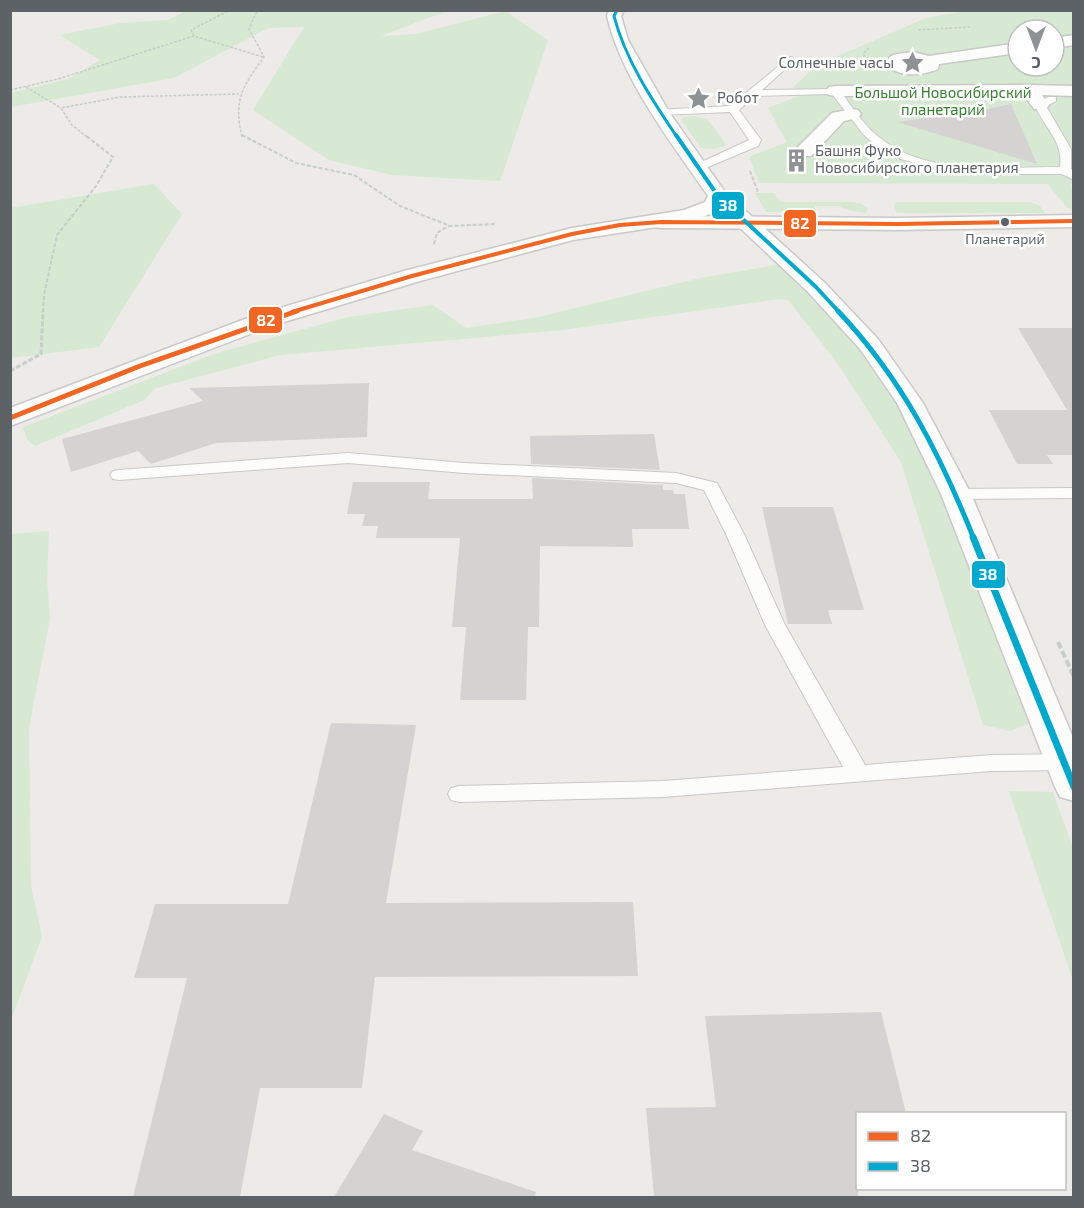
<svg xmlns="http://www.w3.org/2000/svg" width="1084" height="1208" font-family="'Exo 2',sans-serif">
  <rect width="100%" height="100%" fill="#ecebe7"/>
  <g fill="#d7e9d2" fill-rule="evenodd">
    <polygon points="186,11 455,11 444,12 381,36 416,34 505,11 548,40 500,181 391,175 329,160 253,110 304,27 268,28 174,78 11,107 11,93 68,79 100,60 59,35 121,23 168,20"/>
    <path d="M967,11H1073L1074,184L1070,185L1073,189V210L1068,208L1047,184L759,183L749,157L787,142L768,108L801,95L793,87L817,65L926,18ZM1018,30H1054V66H1018Z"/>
    <polygon points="693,116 707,119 726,144 724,146 714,149 701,148 681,120 684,117"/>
    <polygon points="154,184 182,214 99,347 11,358 11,208"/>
    <polygon points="755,193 774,193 781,202 849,202 860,203 868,208 866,213 852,211 838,206 815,206 815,212 766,212"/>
    <polygon points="899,202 1030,202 1040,206 1045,213 897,213 894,207 895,203"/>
    <path d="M781,264C824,309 869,352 901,407C957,506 990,617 1030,723L1010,731L983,725L901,462L838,364L788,300L779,299L563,330L280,355L156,388L144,400L35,446L27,440L23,427L217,353L348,317L433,305L466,328L534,318L696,279Z"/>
    <polygon points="49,531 47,579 50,618 29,728 31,885 42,937 11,1020 11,534"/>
    <polygon points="1009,791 1053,792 1073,848 1073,981"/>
  </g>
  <g fill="#d4d3d1">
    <polygon points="1011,104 1037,164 897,122 979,111"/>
    <polygon points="1018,328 1074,328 1074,455 1047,455 1053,464 1017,464 989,410 1067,410"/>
    <polygon points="369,383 367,437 216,443 151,464 138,451 71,472 62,439 203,401 189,388"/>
    <polygon points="654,434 660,470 531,464 530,436"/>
    <polygon points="532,478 663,485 663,490 673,490 674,494 685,494 689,529 632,529 633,547 540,546 539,627 528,627 526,700 460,700 466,627 452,627 460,538 376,538 378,526 362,526 365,514 347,514 353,482 430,482 428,499 533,499"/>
    <polygon points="762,507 833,507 864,610 828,610 832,624 788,624"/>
    <polygon points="331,723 416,725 386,903 633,902 638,976 375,977 362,1088 260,1088 240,1197 133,1197 187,978 134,978 155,904 288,904"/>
    <polygon points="881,1012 906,1113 858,1113 858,1197 654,1197 646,1108 716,1107 705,1016"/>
    <polygon points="384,1114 423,1131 412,1150 536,1192 535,1197 334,1197"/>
  </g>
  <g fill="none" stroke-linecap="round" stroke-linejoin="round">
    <defs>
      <g id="lane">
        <path d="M790,57L793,58V62L762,90L839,89C852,107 865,128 884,141C932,176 1003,167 1060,167C1064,141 1043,127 1035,105L1048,97H1056V101L1046,106L1071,149V169L1074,171V180L1062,174H995L943,171L894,157L876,146L864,135L832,94L754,96L739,110L761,140L758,146L703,169H695V165L749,140L730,112L660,115L656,114V110L730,106Z"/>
        <polygon points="348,453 464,463 676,473 717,483 744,534 785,625 865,765 991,755 1064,754 1072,756 1074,765 1064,770 991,771 663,797 459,802 451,800 448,794 451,788 459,786 663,781 843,767 765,625 726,534 704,490 676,483 464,473 348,463 119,480 113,479 110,475 113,471 119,470"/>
        <polygon points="1074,488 1074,498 956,499 950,498 947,494 950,490 956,489"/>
      </g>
      <g id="street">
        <polygon points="1074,35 1074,45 1054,48 1054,38"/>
        <path d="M1018,43V53L939,64L938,69C922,76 897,78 885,63L891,56L897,54L913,52L929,56ZM913,62L922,64L905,63Z"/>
        <polygon points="1029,85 1074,86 1074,96 1042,95 1049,105 1046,109 1034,109 1024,95 835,96 829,95 826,91 829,87 835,86"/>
        <polygon points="852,109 858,110 861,114 858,118 844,121 811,156 797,156 794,152 797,148 832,113"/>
        <polygon points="1074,215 1074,227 898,230 661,228 653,227 650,222 653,217 661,216 898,218"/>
      </g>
      <path id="secondary" d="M609,10H624L621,16L628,40L669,112L725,192L824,282L878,339L923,403L971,494L1074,740V801L1060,797L1055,787L941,494L897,403L860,349L808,292L721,210L689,222L573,240L420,281L271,326L10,426V408L253,316L404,271L572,228L684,210L705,202L708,196C671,142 622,80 607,16Z"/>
    </defs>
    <use href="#lane" stroke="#c8c8c8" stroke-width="2"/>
    <use href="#street" stroke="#c8c8c8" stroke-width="3"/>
    <use href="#secondary" stroke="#c9c9c9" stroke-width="3"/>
    <g stroke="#c7cdc9" stroke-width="1.5" stroke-dasharray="3 1.5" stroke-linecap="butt">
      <polyline points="918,30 970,27"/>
      <polyline points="194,36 191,30 230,10"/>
      <polyline points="865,62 864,53 869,48"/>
      <polyline points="26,87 61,108"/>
      <polyline points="10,90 58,79 194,36 263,57"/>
      <polyline points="87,137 72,125 61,108 120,97 239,94"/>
      <path d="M242,137C233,99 243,86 264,57L249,29L256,13L260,10"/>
    </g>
    <g stroke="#c7cdc9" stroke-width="2" stroke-dasharray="4 2" stroke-linecap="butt">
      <polyline points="242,135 296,163 354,175 400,206 450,226 496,224"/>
      <polyline points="750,171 758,192"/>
      <polyline points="434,244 437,233 449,226"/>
      <polyline points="43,312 44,295 57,235 96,186 113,157 85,135"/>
    </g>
    <polyline stroke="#c7cdc9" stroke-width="3" stroke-dasharray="5 2" stroke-linecap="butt" points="10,371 41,354 43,311"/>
    <polyline stroke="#c7cdc9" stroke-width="4" stroke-dasharray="7 3" stroke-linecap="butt" points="1058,642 1074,677"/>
    <use href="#lane" fill="#fcfcfb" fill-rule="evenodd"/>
    <use href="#street" fill="#fcfcfb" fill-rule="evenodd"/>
    <use href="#secondary" fill="#fcfcfb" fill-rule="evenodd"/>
    <defs>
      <polyline id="bus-1-far1" points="292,312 412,276 572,234 620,225 661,222 898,224 1074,221"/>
      <polyline id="bus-1" points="10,418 140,366 297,311"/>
      <path id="bus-2-far3" d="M617,10L614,16C625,59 652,100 677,137"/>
      <polyline id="bus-2-far2" points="676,135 718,196 816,287 839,312"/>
      <path id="bus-2-far1" d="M838,311C902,379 939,452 974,539"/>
      <polyline id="bus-2" points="973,537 1074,787"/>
    </defs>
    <use href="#bus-1-far1" stroke="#fff" stroke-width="7"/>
    <use href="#bus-1" stroke="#fff" stroke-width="9"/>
    <use href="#bus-2-far3" stroke="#fff" stroke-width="5"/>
    <use href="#bus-2-far2" stroke="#fff" stroke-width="7"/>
    <use href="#bus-2-far1" stroke="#fff" stroke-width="9"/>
    <use href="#bus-2" stroke="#fff" stroke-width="11"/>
    <use href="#bus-1-far1" stroke="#f26522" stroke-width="4"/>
    <use href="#bus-1" stroke="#f26522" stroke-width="5"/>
    <use href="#bus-2-far3" stroke="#00a9ce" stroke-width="3"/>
    <use href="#bus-2-far2" stroke="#00a9ce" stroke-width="4"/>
    <use href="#bus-2-far1" stroke="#00a9ce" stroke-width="5"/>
    <use href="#bus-2" stroke="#00a9ce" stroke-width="7"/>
  </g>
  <defs>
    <symbol id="sight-bare" viewBox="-9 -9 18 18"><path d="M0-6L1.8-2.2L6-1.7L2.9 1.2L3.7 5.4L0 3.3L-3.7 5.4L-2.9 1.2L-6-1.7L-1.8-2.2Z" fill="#8e9293" stroke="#fff" stroke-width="2.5" paint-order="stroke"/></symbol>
    <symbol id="building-bare" viewBox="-9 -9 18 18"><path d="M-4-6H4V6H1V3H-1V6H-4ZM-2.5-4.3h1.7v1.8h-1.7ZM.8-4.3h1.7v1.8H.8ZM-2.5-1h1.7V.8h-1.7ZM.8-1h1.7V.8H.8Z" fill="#8e9293" stroke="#fff" stroke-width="2.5" paint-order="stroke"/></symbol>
  </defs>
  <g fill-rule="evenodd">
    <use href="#sight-bare" x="896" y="46" width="33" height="33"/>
    <use href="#sight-bare" x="682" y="82" width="33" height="33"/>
    <use href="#building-bare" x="780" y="144" width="33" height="33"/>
  </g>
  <circle fill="#5c6266" stroke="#fff" stroke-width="2" cx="1005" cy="222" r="5"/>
  <g text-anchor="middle" stroke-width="5" stroke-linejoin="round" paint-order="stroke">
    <g font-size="14" fill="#5c6266" stroke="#fff">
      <text x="1005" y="244">Планетарий</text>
    </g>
    <g font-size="15" fill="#5c6266" stroke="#fff" text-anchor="start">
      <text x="894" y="68" text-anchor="end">Солнечные часы</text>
      <text x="717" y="103">Робот</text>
      <text x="815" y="156">Башня Фуко<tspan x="815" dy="17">Новосибирского планетария</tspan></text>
    </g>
    <g font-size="15" fill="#378230" stroke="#fff">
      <text x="943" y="98">Большой Новосибирский<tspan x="943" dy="17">планетарий</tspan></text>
    </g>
  </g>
  <g stroke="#fff" stroke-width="2">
    <rect x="711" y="191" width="34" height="29" rx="6" fill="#00a9ce"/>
    <rect x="783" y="209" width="34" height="29" rx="6" fill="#f26522"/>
    <rect x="248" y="306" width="35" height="28" rx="6" fill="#f26522"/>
    <rect x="971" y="560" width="35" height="29" rx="6" fill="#00a9ce"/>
  </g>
  <g font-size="16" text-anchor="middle" font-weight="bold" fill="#fff">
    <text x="728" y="211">38</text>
    <text x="800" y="229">82</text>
    <text x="266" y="326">82</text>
    <text x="988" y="580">38</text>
  </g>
  <rect width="1084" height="1208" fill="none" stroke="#5c6266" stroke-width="24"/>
  <rect x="856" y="1112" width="210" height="78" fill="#ffffff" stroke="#bec0c2" stroke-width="1.5"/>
  <rect x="868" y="1132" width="30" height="9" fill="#f26522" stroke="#bec0c2" stroke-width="1.5"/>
  <text x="910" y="1142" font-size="18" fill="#5c6266">82</text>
  <rect x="868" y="1162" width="30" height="9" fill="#00a9ce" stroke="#bec0c2" stroke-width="1.5"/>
  <text x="910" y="1172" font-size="18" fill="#5c6266">38</text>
  <g transform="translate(1036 48) rotate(180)"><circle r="28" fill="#ffffff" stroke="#bec0c2" stroke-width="1.5"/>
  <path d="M0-4.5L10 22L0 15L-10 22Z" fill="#8e9293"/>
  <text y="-9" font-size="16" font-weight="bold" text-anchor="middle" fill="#5c6266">С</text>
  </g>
</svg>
